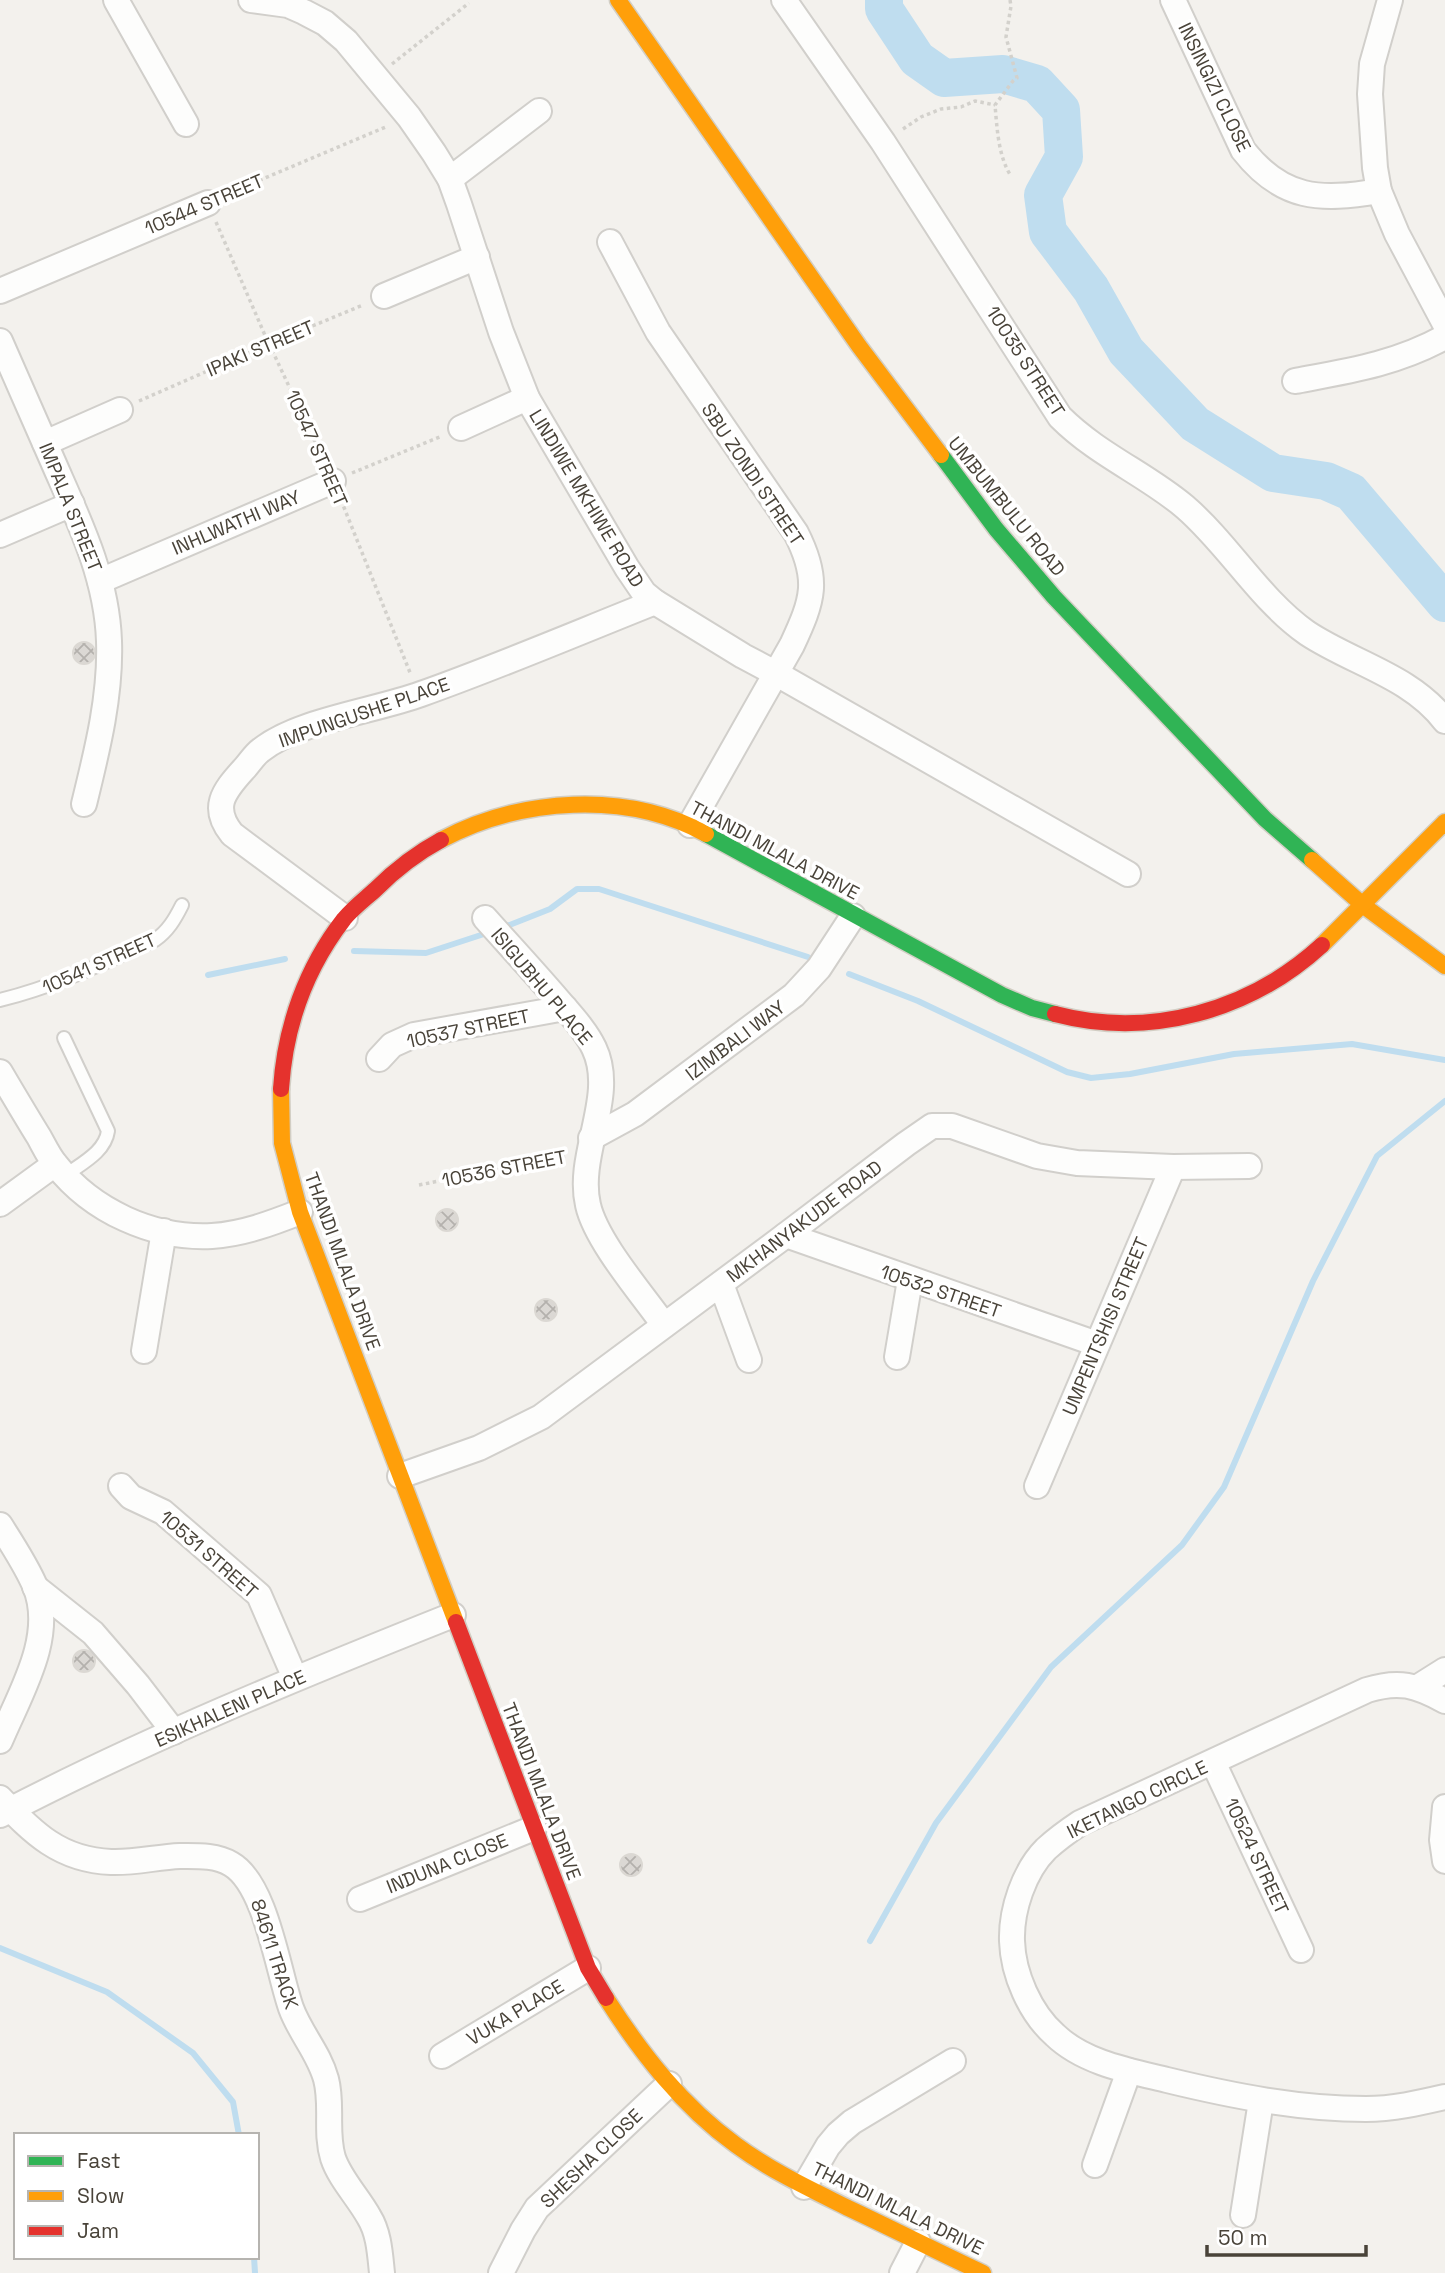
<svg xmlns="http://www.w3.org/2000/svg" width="1445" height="2273" font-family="'Space Grotesk',sans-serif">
  <defs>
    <pattern id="building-cross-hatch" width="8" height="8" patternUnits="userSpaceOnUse" patternTransform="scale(1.75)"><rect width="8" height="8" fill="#dbd8d4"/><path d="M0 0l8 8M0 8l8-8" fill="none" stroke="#b4b1ad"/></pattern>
  </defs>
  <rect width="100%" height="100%" fill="#f3f1ed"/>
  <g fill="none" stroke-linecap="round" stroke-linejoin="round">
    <g stroke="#bfddef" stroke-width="6">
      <polyline points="502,928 550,909 577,889 599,889 808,957"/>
      <polyline points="354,951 426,953 484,934"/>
      <polyline points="849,974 918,1001 1067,1072 1091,1078 1130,1074 1234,1054 1352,1044 1445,1060"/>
      <polyline points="208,975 285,959"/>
      <polyline points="870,1941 936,1823 1051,1667 1182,1545 1224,1487 1313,1281 1377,1156 1445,1101"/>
      <polyline points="0,1948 107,1992 193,2053 233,2102 239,2135"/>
      <polyline points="254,2257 255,2273"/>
    </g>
    <polyline stroke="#bfddef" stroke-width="38" points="884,0 884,9 917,59 944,78 1003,74 1037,84 1061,110 1064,157 1043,195 1048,232 1091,289 1126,351 1195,424 1273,473 1326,481 1351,492 1445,603"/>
  </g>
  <g fill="url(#building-cross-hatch)" stroke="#dbd8d3" stroke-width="2">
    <circle cx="84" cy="653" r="11"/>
    <circle cx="447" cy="1220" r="11"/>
    <circle cx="546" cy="1310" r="11"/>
    <circle cx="84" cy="1661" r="11"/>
    <circle cx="631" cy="1865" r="11"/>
  </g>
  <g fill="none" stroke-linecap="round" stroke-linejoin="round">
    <defs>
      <g id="lane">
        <path d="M0,1000C54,987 104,963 155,940C168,931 175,919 182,905"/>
        <path d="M64,1038L108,1131C105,1152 82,1163 66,1175"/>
      </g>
      <g id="street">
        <polyline points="116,0 186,124"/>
        <polyline points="251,0 288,5 304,12 325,23 346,41 409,117 434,153 450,179 459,204 501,332 527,398 627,568 644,593 655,602 743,656 777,674 1128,874"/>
        <path d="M784,0L883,142L1060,417C1098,455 1146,474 1185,507C1229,545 1259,599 1307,633C1352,663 1411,676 1445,721"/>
        <path d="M1173,0L1243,150C1282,200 1320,201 1379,191"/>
        <polyline points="1390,0 1372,64 1370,94 1375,168 1379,191 1397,234 1445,324"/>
        <polyline points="450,179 539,111"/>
        <path d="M610,242L658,332L796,533C820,580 813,600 792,645L690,825"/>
        <polyline points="0,291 208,203"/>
        <polyline points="384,296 477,257"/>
        <path d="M0,341C19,385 39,429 58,473C82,527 107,581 109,641C111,696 97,751 84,804"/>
        <path d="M1295,381C1349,371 1396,364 1445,337"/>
        <polyline points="461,428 527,398"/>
        <polyline points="45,443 120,410"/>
        <polyline points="0,535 72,504"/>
        <polyline points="100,581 333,481"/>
        <path d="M345,918L232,834C211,808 223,792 243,770C249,764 254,755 261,750C299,720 375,711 421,694C500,666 577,633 655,602"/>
        <path d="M485,918C510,946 535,973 559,1001C571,1015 586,1031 594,1048C617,1096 576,1154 588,1205C596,1241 642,1294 664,1325"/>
        <polyline points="379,1059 392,1045 414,1035 565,1008"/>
        <path d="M0,1072C13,1094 26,1116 39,1137C44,1146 49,1157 56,1165C92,1211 153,1239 212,1236C243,1234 272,1223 300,1212"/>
        <polyline points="591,1138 635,1114 794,995 819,968 853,916"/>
        <polyline points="0,1204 55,1164"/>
        <polyline points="786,1235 1097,1344"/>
        <polyline points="721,1284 749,1360"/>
        <polyline points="144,1351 164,1231"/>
        <polyline points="897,1357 910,1280"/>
        <polyline points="400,1476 479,1448 541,1417 786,1235 906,1144 932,1126 952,1126 1037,1156 1077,1163 1173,1167 1249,1166"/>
        <polyline points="121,1486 131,1497 163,1512 259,1595 295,1678"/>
        <polyline points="1037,1486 1173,1167"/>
        <path d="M0,1525C12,1544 26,1565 35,1586C56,1637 19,1695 0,1741"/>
        <polyline points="35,1587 93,1633 138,1685 174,1732"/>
        <polyline points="1418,1687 1445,1670"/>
        <path d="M1445,1701C1416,1685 1399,1680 1367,1690L1080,1823C1068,1831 1057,1839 1046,1849C1024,1871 1011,1910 1012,1941C1013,1974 1030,2013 1055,2035C1084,2063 1130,2071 1167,2080C1233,2096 1299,2109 1366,2109C1393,2109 1419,2103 1445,2097"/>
        <polyline points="1213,1762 1301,1950"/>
        <path d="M0,1798C33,1833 60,1860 111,1862C134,1863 157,1857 180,1856C197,1856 216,1855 231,1864C266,1884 278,1971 291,2008C300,2033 319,2053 326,2079C333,2105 325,2132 333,2158C340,2179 358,2197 369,2217C379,2233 380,2254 382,2273"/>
        <polyline points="1445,1807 1442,1840 1445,1861"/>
        <path d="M0,1815C146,1739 300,1676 453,1615"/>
        <polyline points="360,1899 534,1828"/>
        <polyline points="442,2056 588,1968"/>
        <polyline points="1095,2165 1129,2071"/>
        <polyline points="804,2187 828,2146 838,2134 852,2122 953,2061"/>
        <polyline points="1243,2215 1261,2101"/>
        <polyline points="501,2273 523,2230 537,2208 669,2084"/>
        <polyline points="902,2273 918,2242"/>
      </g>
      <g id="fast">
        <polyline points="941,455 996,529 1054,597 1265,819 1312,860"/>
        <polyline points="706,834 1002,995 1032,1008 1055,1014"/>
      </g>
      <g id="slow">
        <polyline points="618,0 859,346 941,455"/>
        <path d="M441,840C520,798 626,790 706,834"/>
        <polyline points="1312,860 1364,906 1445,966"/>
        <polyline points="1322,945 1445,822"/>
        <polyline points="281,1089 282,1143 300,1212 456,1622"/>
        <path d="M606,1998C641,2053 682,2106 736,2145C771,2171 810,2189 848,2208C893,2229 938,2252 983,2273"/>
      </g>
      <g id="jam">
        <path d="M1055,1014C1150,1039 1250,1011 1322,945"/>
        <path d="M281,1089C285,1027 306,968 344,919C353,908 365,899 376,889C395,870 417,853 441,840"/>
        <polyline points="456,1622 588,1968 606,1998"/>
      </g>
    </defs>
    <use href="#lane" stroke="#d1cfcb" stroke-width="16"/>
    <use href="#street" stroke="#d1cfcb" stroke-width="28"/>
    <use href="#fast" stroke="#d2cec4" stroke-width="19"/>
    <use href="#slow" stroke="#d2cec4" stroke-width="19"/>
    <use href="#jam" stroke="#d2cec4" stroke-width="19"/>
    <g stroke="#d3d1cc" stroke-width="3.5" stroke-dasharray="3.5 3.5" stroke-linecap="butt">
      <path d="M1010,0L1011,6L1006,37L1017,78L1013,81L995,105C997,127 998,156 1011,176"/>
      <polyline points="392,64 469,3"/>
      <polyline points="903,129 921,117 941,109 961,107 975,101 995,105"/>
      <polyline points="227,194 388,126"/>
      <polyline points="216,222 264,333 324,461"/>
      <polyline points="139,401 269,344 363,305"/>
      <polyline points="352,473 442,436"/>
      <polyline points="341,500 411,675"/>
      <polyline points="419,1185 565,1156"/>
    </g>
    <use href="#lane" stroke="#fdfdfc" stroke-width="12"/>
    <use href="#street" stroke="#fdfdfc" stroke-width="24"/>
    <use href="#fast" stroke="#30b455" stroke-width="16"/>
    <use href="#slow" stroke="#ff9f0a" stroke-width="16"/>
    <use href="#jam" stroke="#e5322d" stroke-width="16"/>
  </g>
  <g text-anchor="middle" stroke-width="7" stroke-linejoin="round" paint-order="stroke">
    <g font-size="19" fill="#494339" stroke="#fff">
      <text transform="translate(1215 87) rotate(64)" y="7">INSINGIZI CLOSE</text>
      <text transform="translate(204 204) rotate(-23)" y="7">10544 STREET</text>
      <text transform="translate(260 348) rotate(-23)" y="7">IPAKI STREET</text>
      <text transform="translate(1026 361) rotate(57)" y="7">10035 STREET</text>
      <text transform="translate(317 448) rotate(66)" y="7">10547 STREET</text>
      <text transform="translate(753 474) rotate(56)" y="7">SBU ZONDI STREET</text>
      <text transform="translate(587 498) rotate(59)" y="7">LINDIWE MKHIWE ROAD</text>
      <text transform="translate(1007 506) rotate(51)" y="7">UMBUMBULU ROAD</text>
      <text transform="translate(71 507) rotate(68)" y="7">IMPALA STREET</text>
      <text transform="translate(236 522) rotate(-23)" y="7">INHLWATHI WAY</text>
      <text transform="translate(364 712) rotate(-19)" y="7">IMPUNGUSHE PLACE</text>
      <text transform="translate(775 850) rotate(28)" y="7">THANDI MLALA DRIVE</text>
      <text transform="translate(99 963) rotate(-24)" y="7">10541 STREET</text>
      <text transform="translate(542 986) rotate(50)" y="7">ISIGUBHU PLACE</text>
      <text transform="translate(468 1028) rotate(-12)" y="7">10537 STREET</text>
      <text transform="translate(735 1040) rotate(-37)" y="7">IZIMBALI WAY</text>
      <text transform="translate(504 1168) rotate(-11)" y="7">10536 STREET</text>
      <text transform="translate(804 1221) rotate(-37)" y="7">MKHANYAKUDE ROAD</text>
      <text transform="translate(343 1261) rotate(70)" y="7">THANDI MLALA DRIVE</text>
      <text transform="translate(941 1291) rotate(19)" y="7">10532 STREET</text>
      <text transform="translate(1105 1326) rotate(-67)" y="7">UMPENTSHISI STREET</text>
      <text transform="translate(209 1554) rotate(41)" y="7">10531 STREET</text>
      <text transform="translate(230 1708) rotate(-24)" y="7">ESIKHALENI PLACE</text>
      <text transform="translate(542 1791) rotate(69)" y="7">THANDI MLALA DRIVE</text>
      <text transform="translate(1137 1799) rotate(-26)" y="7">IKETANGO CIRCLE</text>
      <text transform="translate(1257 1856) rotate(65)" y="7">10524 STREET</text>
      <text transform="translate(447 1863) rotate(-22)" y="7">INDUNA CLOSE</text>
      <text transform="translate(275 1954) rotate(72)" y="7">84611 TRACK</text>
      <text transform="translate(515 2012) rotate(-31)" y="7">VUKA PLACE</text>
      <text transform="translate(591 2158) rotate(-44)" y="7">SHESHA CLOSE</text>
      <text transform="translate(898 2208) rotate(26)" y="7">THANDI MLALA DRIVE</text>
    </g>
  </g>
  <rect x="14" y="2133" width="245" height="126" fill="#ffffff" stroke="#b6b4b0" stroke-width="2"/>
  <rect x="28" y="2156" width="35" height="10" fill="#30b455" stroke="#b6b4b0" stroke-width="2"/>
  <text x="77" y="2168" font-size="21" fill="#494339">Fast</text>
  <rect x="28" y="2191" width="35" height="10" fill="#ff9f0a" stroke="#b6b4b0" stroke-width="2"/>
  <text x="77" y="2203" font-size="21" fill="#494339">Slow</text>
  <rect x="28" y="2226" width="35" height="10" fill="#e5322d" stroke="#b6b4b0" stroke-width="2"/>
  <text x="77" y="2238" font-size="21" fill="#494339">Jam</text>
  <path d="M1207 2245v10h159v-10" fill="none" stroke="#494339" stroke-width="3.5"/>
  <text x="1218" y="2245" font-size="21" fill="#494339" stroke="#ffffff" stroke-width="5" paint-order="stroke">50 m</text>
</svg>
